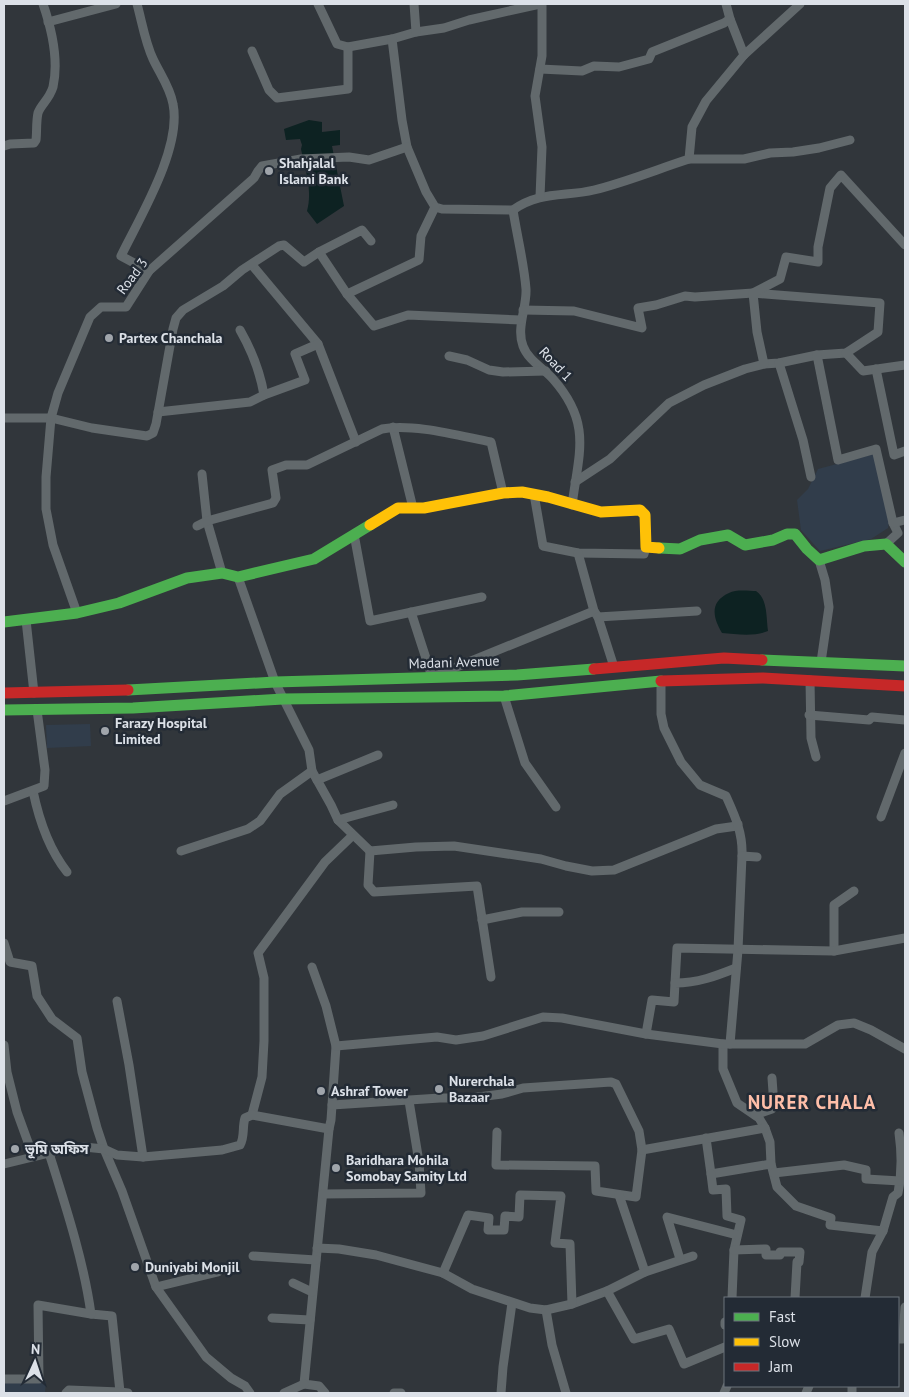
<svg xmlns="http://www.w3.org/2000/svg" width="909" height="1397" font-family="'PT Sans','Noto Sans Bengali',sans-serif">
  <rect width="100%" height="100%" fill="#31363b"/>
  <g fill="#313d4b">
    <polygon points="874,454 889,523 888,528 871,539 820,551 801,530 797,500 808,489 818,469"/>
    <polygon points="90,724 91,746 47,748 46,725"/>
    <polygon points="4,1380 46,1382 45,1393 4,1393"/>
  </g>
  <g fill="#0d2222">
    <path d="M309,120L322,122V132L340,130V145L332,146L344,206L317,224L307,211C313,191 305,169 301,149L302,145L300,139L286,140L284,129Z"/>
    <path d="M756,591C768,599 766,618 768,631C754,637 736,634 722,633C713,618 709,602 729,593C736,589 749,591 756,591Z"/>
  </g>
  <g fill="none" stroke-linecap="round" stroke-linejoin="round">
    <g stroke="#62696c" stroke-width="9">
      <path d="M137,4C142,22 145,42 153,59C160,74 170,87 173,104C182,148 140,217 121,256L149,271"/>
      <polyline points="318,4 337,44 348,47 392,39 416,32 444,28 469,20 540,4"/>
      <polyline points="414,4 416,32"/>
      <polyline points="726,4 730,19 744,55"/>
      <polyline points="48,22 116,4"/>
      <path d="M392,39L402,120L407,147L426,192L435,207L442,209L513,210C540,191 565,197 594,190C626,182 658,169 689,159L692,127L706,101L744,55L800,4"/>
      <polyline points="252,51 269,90 277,98 348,89 348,47"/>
      <polyline points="540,69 582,71 594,66 619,67 649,59 652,52 724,23 730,19"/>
      <path d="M4,146L10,144L34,143L36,140C37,132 36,122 38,113C41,104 49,100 53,87C59,60 52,30 43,4"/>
      <polyline points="689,159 744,159 770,153 793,152 819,148 850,140"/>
      <polyline points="540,197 542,147 535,96 542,56 542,4"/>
      <path d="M513,210C517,236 524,263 526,289C527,307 516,328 523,346C528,360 543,368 553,379C592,423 579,452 572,505"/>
      <polyline points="319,252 347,294 374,326 408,315 521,320"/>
      <polyline points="252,265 318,344 356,442"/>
      <polyline points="347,294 419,260 421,236 435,207"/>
      <polyline points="523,310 574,311 642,328 638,308 656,305 685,296 695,297 753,293 880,303 878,332 846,353 817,355 779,363 764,364 745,369 704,385 669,403 610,459 575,482"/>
      <path d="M240,330C252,351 260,371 264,395"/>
      <polyline points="846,353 863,371 905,365"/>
      <polyline points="817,355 838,460 876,449 893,523 898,533 886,544"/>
      <polyline points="449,356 467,360 489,370 503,372 546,371"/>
      <polyline points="779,363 803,440 811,477"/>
      <polyline points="764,364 757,332 753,293 780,279 786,257 818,262 818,247 830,188 841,175 905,245"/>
      <polyline points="876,369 894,455 905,451"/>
      <polyline points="158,412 250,402 264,395 305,380 295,354 318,344"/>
      <polyline points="4,418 51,418 92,428 147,436 153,433 156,424 173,329 176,318 183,310 223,286 242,270 279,246 284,245 304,262 319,252 362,230 371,241"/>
      <polyline points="393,427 413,508"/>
      <polyline points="202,474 207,521 222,573"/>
      <polyline points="534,494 543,546 578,553 644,554 646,547"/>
      <polyline points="893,523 905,520"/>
      <path d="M197,526L207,521L273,503L276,498L272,470L286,465H307L382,429C412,423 460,436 491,442L503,493"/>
      <polyline points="354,534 370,621 482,597"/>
      <polyline points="578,553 594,611 598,617 614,667"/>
      <polyline points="819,560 825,580 829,607 821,662"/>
      <polyline points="238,577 275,682 309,750 312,771 331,805 338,820 370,851 416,847 454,846 541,859 566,866 592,871 614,870 716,829 737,826 738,824"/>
      <polyline points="411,612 432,677 594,611"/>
      <polyline points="77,613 53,545 46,509 46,477 51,418 58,393 90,317 101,307 126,307 149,271 254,178 258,171 262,166 301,159 349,157 369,160 407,147"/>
      <polyline points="598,617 697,611"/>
      <polyline points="26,620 34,693"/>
      <polyline points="810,680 811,738 816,757"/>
      <path d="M661,681V714L664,728L681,762L700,785L726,796C735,816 743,833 742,856"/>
      <polyline points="504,696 525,763 556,807"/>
      <polyline points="809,715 869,720 872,717 905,720"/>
      <polyline points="317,780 378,755"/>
      <path d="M33,791C39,820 48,848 67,872"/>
      <polyline points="4,801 44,786 45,770 37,710"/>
      <polyline points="881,817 905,753"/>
      <polyline points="338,820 393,805"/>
      <polyline points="181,851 248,829 260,821 280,794 312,771"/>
      <polyline points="370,851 368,885 374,892 477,886 491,977"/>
      <polyline points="482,920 522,912 559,912"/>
      <polyline points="4,943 10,962 32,966 37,996 52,1019 77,1038 82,1072 97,1128 104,1149 122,1191 156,1287 206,1357 231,1378 245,1386 250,1393"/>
      <polyline points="834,951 834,905 854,891"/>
      <polyline points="312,967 326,1006 336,1046 331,1120 329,1129 304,1384 319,1386 325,1393"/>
      <polyline points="675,983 677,948 834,951 905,938"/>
      <polyline points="117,1001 129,1065 143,1157"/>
      <path d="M646,1034L652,1000L674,1002L675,983C698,983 716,976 736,968"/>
      <path d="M723,1044V1069L737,1103L759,1118L765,1128L770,1142L771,1164L777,1187L796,1206L831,1218L830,1225L883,1231L893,1197L898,1193C902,1173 902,1154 899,1133"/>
      <polyline points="730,1044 738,950 742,856 757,857"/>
      <polyline points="4,1045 7,1072 17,1112 33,1156"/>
      <polyline points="336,1046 437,1037 456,1040 483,1036 543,1017 562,1018 646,1034 723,1044 805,1044 838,1025 854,1023 871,1030 905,1049"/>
      <polyline points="332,1105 440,1098 470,1098 502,1094 523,1088 611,1082 616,1084 639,1131 642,1150 636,1197 596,1191 595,1166 496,1165 497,1132"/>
      <polyline points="252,1115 262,1077 264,1041 264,978 258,953 325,862 352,836"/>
      <polyline points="755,1115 772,1109 774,1106 772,1078"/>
      <polyline points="706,1138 711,1174 771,1164"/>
      <polyline points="642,1150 765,1128"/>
      <path d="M49,1153C65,1204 84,1262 91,1314L112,1316L120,1392L128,1393"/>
      <path d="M4,1164L66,1149L84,1147L104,1149L117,1155L143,1157L222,1150L240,1145C245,1137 242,1127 245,1118L252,1115L329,1129"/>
      <polyline points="774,1173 844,1165 866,1170 866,1179 900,1181"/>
      <polyline points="711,1174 713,1190 726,1189 727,1216 741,1220 734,1250 732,1298"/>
      <polyline points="323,1194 421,1193 419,1162 409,1101"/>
      <polyline points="619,1195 645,1272"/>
      <polyline points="317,1248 339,1249 376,1255 443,1273 472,1289 530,1308 546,1310 572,1304 607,1291 645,1272 693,1256"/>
      <polyline points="734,1250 766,1249 766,1255 780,1255 780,1252 800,1252 799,1262 797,1262 795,1298"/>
      <polyline points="253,1256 316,1260"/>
      <polyline points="680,1259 667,1217 737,1235"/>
      <polyline points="443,1273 468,1215 489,1218 488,1230 504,1230 505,1216 519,1217 520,1195 561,1196 555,1243 570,1244 572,1304"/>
      <polyline points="293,1283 312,1292"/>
      <polyline points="156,1287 218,1272"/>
      <polyline points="607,1291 634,1339 669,1329 684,1364 725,1347"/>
      <polyline points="865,1298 872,1252 883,1231"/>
      <polyline points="546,1310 552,1345 566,1393"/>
      <polyline points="272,1318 310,1320"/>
      <polyline points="725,1322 725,1325"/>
      <polyline points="898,1339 903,1339 905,1307"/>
      <polyline points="4,1379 39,1379 38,1305 91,1314"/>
      <polyline points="852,1386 852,1393"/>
      <polyline points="66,1393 69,1390 120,1392"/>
      <polyline points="284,1393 304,1384"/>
      <polyline points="394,1393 401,1393"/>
      <polyline points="501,1393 503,1367 512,1303"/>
      <polyline points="724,1393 727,1386"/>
      <polyline points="806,1393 809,1386"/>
    </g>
    <g stroke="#4caf50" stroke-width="11">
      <polyline points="659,548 680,549 700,540 728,535 745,545 773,540 787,534 795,534 807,549 819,560 864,546 886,544 905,562"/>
      <polyline points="4,622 77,613 119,603 187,578 222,573 238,577 314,559 370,525"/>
      <polyline points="762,660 905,666"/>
      <polyline points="128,690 275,682 517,675 594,669"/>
      <polyline points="4,710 133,708 283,699 504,696 661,681"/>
    </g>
    <polyline stroke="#ffc107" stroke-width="11" points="370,525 398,508 424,508 503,493 522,492 548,497 601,512 640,510 645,515 646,547 659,548"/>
    <g stroke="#c62828" stroke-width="11">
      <polyline points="594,669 724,658 762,660"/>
      <polyline points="661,681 763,678 905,686"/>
      <polyline points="4,693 128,690"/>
    </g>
  </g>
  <g fill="#a0a5ab" stroke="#232b35" stroke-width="2">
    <circle cx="269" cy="171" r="5"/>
    <circle cx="109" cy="338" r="5"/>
    <circle cx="105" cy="731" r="5"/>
    <circle cx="439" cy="1089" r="5"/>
    <circle cx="321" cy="1091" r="5"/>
    <circle cx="15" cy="1149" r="5"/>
    <circle cx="336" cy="1168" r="5"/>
    <circle cx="135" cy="1267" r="5"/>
  </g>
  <g text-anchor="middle" stroke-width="5" stroke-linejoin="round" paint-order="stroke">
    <g font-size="14" font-weight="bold" fill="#dce1e8" stroke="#232b35" text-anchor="start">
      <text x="279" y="168">Shahjalal<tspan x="279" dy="16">Islami Bank</tspan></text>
      <text x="119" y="343">Partex Chanchala</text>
      <text x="115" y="728">Farazy Hospital<tspan x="115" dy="16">Limited</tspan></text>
      <text x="449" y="1086">Nurerchala<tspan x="449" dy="16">Bazaar</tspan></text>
      <text x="331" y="1096">Ashraf Tower</text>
      <text x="25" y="1154">ভূমি অফিস</text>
      <text x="346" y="1165">Baridhara Mohila<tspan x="346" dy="16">Somobay Samity Ltd</tspan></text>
      <text x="145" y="1272">Duniyabi Monjil</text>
    </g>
    <g font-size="14" fill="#dce1e8" stroke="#232b35">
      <text transform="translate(132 276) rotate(-53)" y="5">Road 3</text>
      <text transform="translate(556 364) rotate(47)" y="5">Road 1</text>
      <text transform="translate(454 662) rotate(-2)" y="5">Madani Avenue</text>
    </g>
    <g font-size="19" font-weight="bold" letter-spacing="1" fill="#febea8" stroke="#232b35">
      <text x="812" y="1109">NURER CHALA</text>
    </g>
  </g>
  <rect width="909" height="1397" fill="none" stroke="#dce1e8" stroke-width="10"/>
  <rect x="724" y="1297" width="175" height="90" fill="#232b35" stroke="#6d747d"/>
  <rect x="734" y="1313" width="25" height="8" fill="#4caf50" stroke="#6d747d"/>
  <text x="769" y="1322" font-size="15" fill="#dce1e8">Fast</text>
  <rect x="734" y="1338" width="25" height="8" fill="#ffc107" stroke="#6d747d"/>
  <text x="769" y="1347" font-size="15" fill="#dce1e8">Slow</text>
  <rect x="734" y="1363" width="25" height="8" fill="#c62828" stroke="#6d747d"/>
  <text x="769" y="1372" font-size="15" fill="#dce1e8">Jam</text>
  <g transform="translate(35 1362) rotate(3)" stroke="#232b35" stroke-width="4" paint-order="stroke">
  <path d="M0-4L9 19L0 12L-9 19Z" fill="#dce1e8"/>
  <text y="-8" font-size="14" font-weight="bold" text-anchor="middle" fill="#dce1e8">N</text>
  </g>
</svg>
